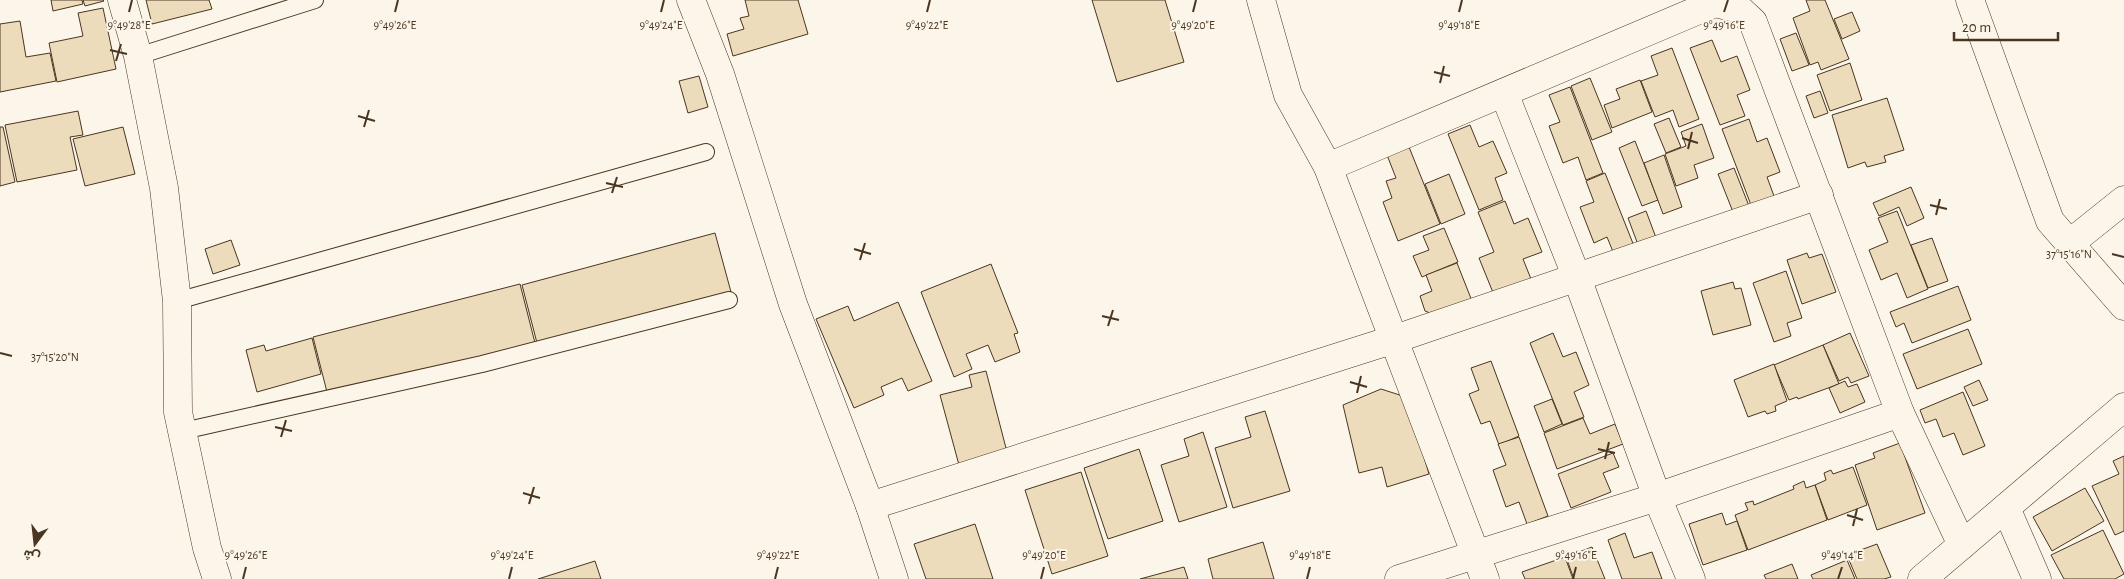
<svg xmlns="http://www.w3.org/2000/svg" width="2124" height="579" font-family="'Alegreya Sans',Vazirmatn,sans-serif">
  <rect width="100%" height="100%" fill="#fbf6e9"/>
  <g fill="#ecdcbc" stroke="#4a3520">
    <polygon points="51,0 82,0 83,4 53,11"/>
    <polygon points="83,0 103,0 104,1 85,6"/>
    <polygon points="146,0 209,0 212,9 152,24"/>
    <polygon points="745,0 798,0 808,34 733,56 727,34 744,29 740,18 749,16"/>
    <polygon points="1092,0 1165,0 1184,62 1117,82"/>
    <polygon points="1806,0 1825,0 1849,59 1821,70 1818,62 1810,65 1793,18 1810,11"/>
    <polygon points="103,8 116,69 57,82 49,43 83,36 78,13"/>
    <polygon points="1852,12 1860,31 1842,39 1834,19"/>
    <polygon points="20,21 26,57 50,53 56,81 0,92 0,24"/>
    <polygon points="1796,33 1809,65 1792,71 1780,39"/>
    <polygon points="1712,40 1721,62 1737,56 1750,90 1737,95 1745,116 1720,125 1690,48"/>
    <polygon points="1672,48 1699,119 1679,127 1673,110 1655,117 1641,81 1658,75 1651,56"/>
    <polygon points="1850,63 1862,100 1830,111 1817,75"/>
    <polygon points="699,76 708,107 688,113 679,81"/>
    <polygon points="1590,78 1612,132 1592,140 1571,86"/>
    <polygon points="1640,80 1652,112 1612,128 1604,105 1620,99 1616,89"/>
    <polygon points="1570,87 1603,173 1586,180 1578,157 1563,163 1549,126 1560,122 1549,95"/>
    <polygon points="1820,91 1828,113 1814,118 1806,96"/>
    <polygon points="1887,98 1904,150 1884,156 1886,162 1867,167 1865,162 1848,168 1832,115"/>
    <polygon points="78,111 83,135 70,137 77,170 17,182 5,125"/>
    <polygon points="1669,118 1681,147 1666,153 1654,124"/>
    <polygon points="1749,119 1757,142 1767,138 1780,172 1767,177 1774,196 1751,205 1722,129"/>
    <polygon points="1702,124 1714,158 1694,165 1698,178 1676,186 1665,154 1686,146 1681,132"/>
    <polygon points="1470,125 1479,147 1493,141 1507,173 1495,178 1503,200 1479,210 1448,134"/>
    <polygon points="0,127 3,127 15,182 0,186"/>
    <polygon points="123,127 135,174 85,186 73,139"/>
    <polygon points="1635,141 1658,200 1642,206 1619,148"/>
    <polygon points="1409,147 1440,224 1398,241 1383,202 1392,198 1386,181 1396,178 1387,155"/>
    <polygon points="1664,155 1682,207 1663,214 1644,163"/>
    <polygon points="1734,168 1749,206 1733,212 1718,174"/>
    <polygon points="1605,173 1636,251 1616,259 1607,237 1594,243 1580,207 1594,202 1586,181"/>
    <polygon points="1449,174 1465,214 1441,224 1425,184"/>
    <polygon points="1911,187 1924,218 1907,226 1899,207 1879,216 1873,203"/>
    <polygon points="1505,201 1514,224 1528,218 1542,252 1523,259 1531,279 1494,295 1479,258 1494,252 1478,212"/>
    <polygon points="1646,211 1658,243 1640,250 1628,218"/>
    <polygon points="1897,211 1928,289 1907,298 1897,273 1881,280 1869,250 1888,242 1878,218"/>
    <polygon points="1444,228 1458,262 1422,277 1413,256 1429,250 1423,236"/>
    <polygon points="715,233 731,292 537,343 522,285"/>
    <polygon points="1932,238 1948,281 1928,288 1911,245"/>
    <polygon points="231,240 240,265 213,274 205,249"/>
    <polygon points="1807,253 1809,258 1822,254 1836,292 1802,304 1787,260"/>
    <polygon points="1457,263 1472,301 1435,315 1425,311 1420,296 1432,291 1426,275"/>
    <polygon points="991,264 1018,333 1014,334 1020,352 995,362 988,345 966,354 972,369 954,377 921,292"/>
    <polygon points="1786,271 1802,318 1787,323 1791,336 1774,342 1753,283"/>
    <polygon points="1733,282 1735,289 1741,288 1751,325 1713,335 1701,291"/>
    <polygon points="520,284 535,343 328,396 313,337"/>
    <polygon points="1958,286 1971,320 1912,343 1904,323 1896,327 1890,312"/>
    <polygon points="898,302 932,381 908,391 902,378 881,387 884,395 854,408 816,319 848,306 854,321"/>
    <polygon points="1968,329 1982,364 1917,389 1903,354"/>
    <polygon points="1553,333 1563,357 1576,352 1589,385 1574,392 1584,417 1563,425 1530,343"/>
    <polygon points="1850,333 1869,376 1851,383 1848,377 1839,381 1823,345"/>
    <polygon points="312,338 321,374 257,392 246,350 264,345 266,351"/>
    <polygon points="1823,345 1839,384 1798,399 1797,397 1789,400 1774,365"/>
    <polygon points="1491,361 1519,436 1499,445 1490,421 1481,424 1469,394 1479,390 1471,368"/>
    <polygon points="1774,364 1787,401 1775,406 1776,411 1767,414 1765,411 1748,417 1734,380"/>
    <polygon points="986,371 1007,452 959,465 940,395 972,387 969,375"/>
    <polygon points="1979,380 1988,400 1973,406 1964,387"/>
    <polygon points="1845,381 1848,387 1857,384 1865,402 1840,413 1829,388"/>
    <polygon points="1381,389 1406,397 1429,474 1387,487 1382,467 1359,473 1343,405"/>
    <polygon points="1963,392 1985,446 1963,455 1954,433 1943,437 1936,419 1925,423 1920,410"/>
    <polygon points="1552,399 1562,424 1544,432 1534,406"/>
    <polygon points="1265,411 1290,491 1233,508 1215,448 1251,437 1245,417"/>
    <polygon points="1583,418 1590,434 1615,424 1623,444 1557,469 1544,433"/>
    <polygon points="1203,432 1227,507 1179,522 1161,465 1189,456 1184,439"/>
    <polygon points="1519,437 1548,516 1527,524 1519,502 1506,507 1493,470 1506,465 1498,444"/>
    <polygon points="1900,443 1925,513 1877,530 1855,465 1875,458 1873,453"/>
    <polygon points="1139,449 1163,521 1108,539 1084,468"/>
    <polygon points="1613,453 1619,467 1603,473 1611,492 1571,508 1558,474"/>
    <polygon points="2124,456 2124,531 2115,535 2092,486 2119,474 2113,461"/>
    <polygon points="1853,467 1867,505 1828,520 1815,485 1826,480 1824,473 1831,470 1833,474"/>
    <polygon points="1081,472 1108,556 1052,574 1025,490"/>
    <polygon points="1804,481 1806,488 1815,485 1827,520 1748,550 1735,515 1748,510 1745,503 1753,501 1754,505 1794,489 1793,486"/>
    <polygon points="2085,488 2104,521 2052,551 2033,517"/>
    <polygon points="1722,513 1726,525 1737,521 1747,550 1703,565 1689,524"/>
    <polygon points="975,524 993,579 926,579 914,544"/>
    <polygon points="2103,530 2124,574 2115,579 2064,579 2051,555"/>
    <polygon points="1625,533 1634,558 1652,552 1662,579 1622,579 1608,540"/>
    <polygon points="1263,542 1274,579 1213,579 1208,559"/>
    <polygon points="1877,544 1891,577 1884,579 1857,579 1847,555"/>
    <polygon points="1592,547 1605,579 1574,579 1566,557"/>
    <polygon points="1565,557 1573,579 1525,579 1522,572"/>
    <polygon points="1847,560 1855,579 1813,579 1811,575"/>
    <polygon points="595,561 601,579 538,579"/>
    <polygon points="1792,564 1798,579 1766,579 1764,575"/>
    <polygon points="1184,567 1188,579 1140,579"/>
  </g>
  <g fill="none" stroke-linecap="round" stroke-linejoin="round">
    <defs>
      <g id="service">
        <polyline points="138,56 315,0"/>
        <polyline points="177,301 706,152"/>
        <polyline points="183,431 482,364 729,300"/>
      </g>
      <g id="minor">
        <polyline points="122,0 138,56 164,188 177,301 178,412 207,548 217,579"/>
        <polyline points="691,0 720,74 793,304 870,506 894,579"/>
        <polyline points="1261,0 1288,95 1328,167"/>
        <polyline points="1504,93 1577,278 1657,497 1691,579"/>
        <polyline points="2069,244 2124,200"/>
        <polyline points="870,506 1395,339 1819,195"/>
        <polyline points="2006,508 2037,579"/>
        <polyline points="1399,579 1657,497 1900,413"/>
        <polyline points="1485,579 1328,167 1715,3 1739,9 1753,22 1900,413 1962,545"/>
        <polyline points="1922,579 2124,407"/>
      </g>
      <polyline id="tertiary" points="1970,0 2050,221 2124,306"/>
    </defs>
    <use href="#service" stroke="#4a3520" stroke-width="18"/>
    <use href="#minor" stroke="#4a3520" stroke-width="29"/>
    <use href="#tertiary" stroke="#4a3520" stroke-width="29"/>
    <use href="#service" stroke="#fbf6e9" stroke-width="16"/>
    <use href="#minor" stroke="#fbf6e9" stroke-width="28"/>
    <use href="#tertiary" stroke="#fbf6e9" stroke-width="28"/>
  </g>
  <path fill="none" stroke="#4a3520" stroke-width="2" d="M129,12L132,0M395,12L398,0M661,12L664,0M927,12L930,0M1193,12L1196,0M1459,12L1462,0M1724,12L1728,0M110,50L127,54M116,61L121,44M1434,72L1450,76M1440,83L1444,66M358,116L375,121M364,127L369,110M1682,138L1698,143M1688,149L1692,132M606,183L623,187M612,193L617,177M1930,205L1947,209M1936,215L1940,199M854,249L871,254M2112,254L2124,257M860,260L865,243M1102,316L1119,320M1108,326L1113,310M0,353L12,356M1350,382L1367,387M1357,393L1361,376M275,427L292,431M281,437L286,420M1598,449L1615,453M1605,459L1609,442M523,493L540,498M529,504L534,487M1847,515L1863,520M1853,526L1857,509M243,579L246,567M509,579L512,567M775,579L778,567M1041,579L1044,567M1307,579L1310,567M1573,579L1576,567M1838,579L1842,567"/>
  <g font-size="12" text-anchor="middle" fill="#4a3520" stroke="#fbf6e9" stroke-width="4" stroke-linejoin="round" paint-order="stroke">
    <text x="129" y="29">9°49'28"E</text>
    <text x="395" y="29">9°49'26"E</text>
    <text x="661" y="29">9°49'24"E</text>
    <text x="927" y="29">9°49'22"E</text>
    <text x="1193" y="29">9°49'20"E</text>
    <text x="1459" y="29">9°49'18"E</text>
    <text x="1724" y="29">9°49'16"E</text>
    <text x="2069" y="258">37°15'16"N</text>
    <text x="55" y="361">37°15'20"N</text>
    <text x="246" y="559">9°49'26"E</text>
    <text x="512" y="559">9°49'24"E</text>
    <text x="778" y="559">9°49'22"E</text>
    <text x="1044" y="559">9°49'20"E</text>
    <text x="1310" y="559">9°49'18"E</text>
    <text x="1576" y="559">9°49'16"E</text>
    <text x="1842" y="559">9°49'14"E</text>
  </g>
  <g transform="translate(35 544) rotate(195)" stroke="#fbf6e9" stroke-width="4" paint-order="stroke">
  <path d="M0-4L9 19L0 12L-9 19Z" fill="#4a3520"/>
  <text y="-8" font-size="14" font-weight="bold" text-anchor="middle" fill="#4a3520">ش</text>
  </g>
  <path d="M1954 32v8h104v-8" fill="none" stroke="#4a3520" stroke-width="2.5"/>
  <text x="1962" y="32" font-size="15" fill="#4a3520" stroke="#fbf6e9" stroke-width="4" paint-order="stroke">20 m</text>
</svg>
